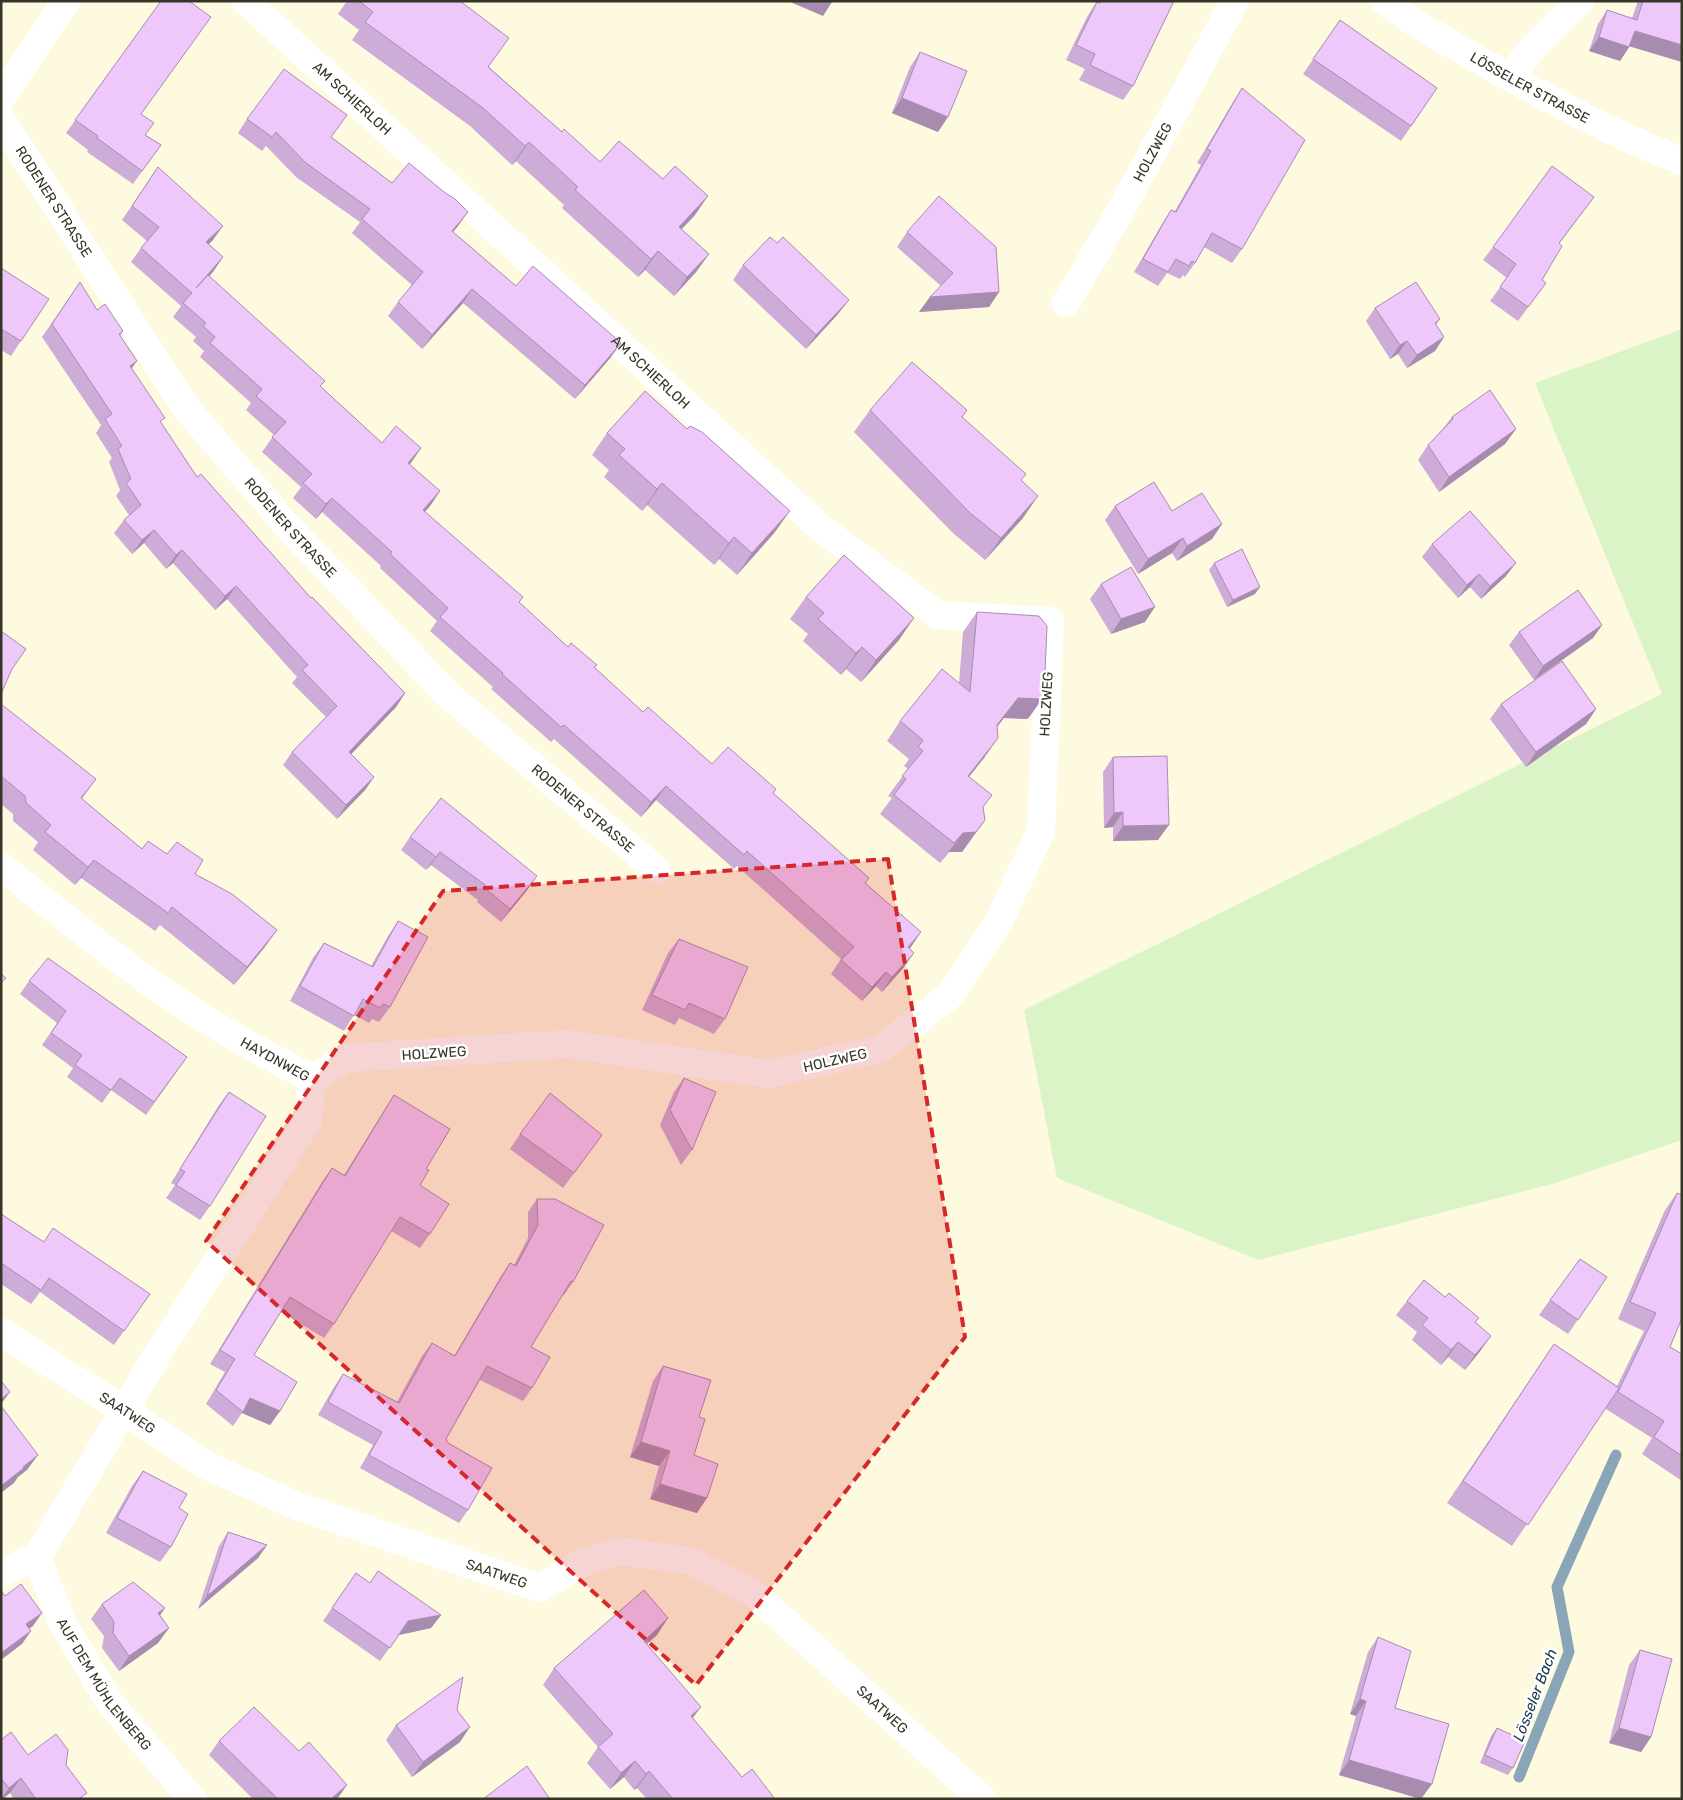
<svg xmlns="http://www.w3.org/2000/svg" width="1683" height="1800" font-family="Rubik,sans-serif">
  <rect width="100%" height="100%" fill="#fefae0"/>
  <polygon fill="#dbf4c7" points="1682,329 1682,1140 1552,1184 1258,1260 1057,1178 1024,1010 1662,694 1535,383"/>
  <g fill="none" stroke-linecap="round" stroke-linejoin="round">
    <polyline stroke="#89a5b7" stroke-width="11" points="1519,1777 1569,1652 1557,1587 1616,1455"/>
    <g stroke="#fff" stroke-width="28">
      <path id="s1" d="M246,1L822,529L938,615L1050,621L1041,831L999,921L949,996L880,1049L769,1074L567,1044L348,1058L311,1079"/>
      <path id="s2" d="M1385,1C1416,26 1452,44 1486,64C1549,99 1614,135 1682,161"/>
      <polyline points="1511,78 1529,52 1580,1"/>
      <polyline points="1,98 66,1"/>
      <path id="s3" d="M1,119L186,408L290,529L449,696L657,870"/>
      <path id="s4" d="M1066,303L1122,208L1235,1"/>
      <path id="s5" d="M1,866C70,922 139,979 215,1025C246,1044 279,1061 311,1079L309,1119L157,1355L37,1557L1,1573"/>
      <path id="s6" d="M1,1332L124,1410L206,1465L299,1507L540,1588L581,1563L618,1551L690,1561L753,1593L982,1799"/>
      <path id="s7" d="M37,1557L61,1620L110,1703L192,1799"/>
    </g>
  </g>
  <g fill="#cdacd8">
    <polygon points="161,1 141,114 146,135 161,145 133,184 87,152 88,150 66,133"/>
    <polygon points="347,1 460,1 489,67 562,132 600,162 695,215 681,229 709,254 696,272 674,296 645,270 638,277 562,208 564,205 516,161 512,165 470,126 352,40 359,30 338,14"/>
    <polygon points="1097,1 1174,1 1133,86 1123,100 1079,80 1085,69 1066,60 1087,17"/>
    <polygon points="1638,1 1682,1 1682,62 1630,46 1620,61 1589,51 1598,24 1607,10 1632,18"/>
    <polygon points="1340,20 1437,88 1401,141 1303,74"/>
    <polygon points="920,52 938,132 892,113 910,67"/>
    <polygon points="1242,88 1242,249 1232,263 1204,247 1195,263 1185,277 1183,275 1180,279 1167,273 1158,286 1134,272 1162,224 1171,210 1175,211 1201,165 1197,163 1233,102"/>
    <polygon points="247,119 331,137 392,183 458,226 453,232 516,286 611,357 575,399 463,303 422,349 388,316 398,302 412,285 352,233 360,222 296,177 266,146 262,151 238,133"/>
    <polygon points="158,167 213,240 209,244 223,257 209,276 321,387 382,443 421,448 409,465 440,491 430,506 425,512 519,603 568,647 594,668 643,712 712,764 773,793 865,884 909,948 904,967 882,992 876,986 862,1001 831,974 841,959 737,866 734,869 656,800 641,817 554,739 551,742 491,689 493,687 430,631 437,621 380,568 381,566 322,512 316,519 293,498 301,487 262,452 274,435 246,410 251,403 200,357 204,351 193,341 196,337 173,317 181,306 131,262 141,248 147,241 122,220"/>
    <polygon points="1594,197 1559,244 1542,280 1546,283 1518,321 1490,301 1507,278 1483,260 1493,247"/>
    <polygon points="907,232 999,292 989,307 919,312 930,297 941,286 897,247"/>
    <polygon points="743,265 838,314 806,349 733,280"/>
    <polygon points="1,268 21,341 11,356 1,350"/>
    <polygon points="80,282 97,310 123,331 120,336 132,368 161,423 197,477 311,598 405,693 396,707 351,754 374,777 365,790 337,819 283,765 292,752 326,717 292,683 297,677 227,599 215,610 173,563 166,569 144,543 132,554 114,533 124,520 129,515 116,496 120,490 109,462 112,458 96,433 101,425 42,337"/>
    <polygon points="1375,308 1440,319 1436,325 1444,337 1435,351 1407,368 1398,354 1390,359 1366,321"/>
    <polygon points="870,410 962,417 1022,481 1023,518 985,560 953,533 854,432"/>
    <polygon points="1452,417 1516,429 1505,444 1439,492 1418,460 1428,445 1441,431"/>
    <polygon points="607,433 775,532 737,575 719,559 714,565 647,505 642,511 604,477 609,470 592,455"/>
    <polygon points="1115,506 1172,511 1222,524 1212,539 1177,561 1172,553 1138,574 1105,520"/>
    <polygon points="1432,544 1506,576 1481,599 1470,587 1458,598 1422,557"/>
    <polygon points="1214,563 1255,594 1227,607 1209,570"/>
    <polygon points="1101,584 1145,622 1111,634 1090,599"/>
    <polygon points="806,597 899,640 861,682 846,669 841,675 803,641 808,634 790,619"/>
    <polygon points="977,612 1044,696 1030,716 1027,719 1004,718 997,727 984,758 969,777 983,809 985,820 962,852 949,852 940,863 880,814 892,798 888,796 908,769 904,766 909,759 887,741 900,721 959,683 963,632"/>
    <polygon points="1602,625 1593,638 1534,680 1509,645 1519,632"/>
    <polygon points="1,704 82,799 142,849 195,874 277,930 264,948 234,985 160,925 155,931 81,878 75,885 33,850 38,842 13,821 13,814 1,804"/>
    <polygon points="1501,704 1596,709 1586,724 1526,767 1490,719"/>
    <polygon points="1113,757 1158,840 1113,841 1113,827 1104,828 1103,772"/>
    <polygon points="410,837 528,889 501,922 477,902 478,900 431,865 426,870 401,850"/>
    <polygon points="398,921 390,1007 379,1022 372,1019 369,1023 354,1015 344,1031 290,1001 313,958 324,943 371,966 388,936"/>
    <polygon points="679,939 725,1019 714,1034 679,1018 675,1025 642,1010 668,953"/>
    <polygon points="29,981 187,1057 146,1115 111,1090 102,1103 67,1077 73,1068 42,1045 57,1023 20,994"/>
    <polygon points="684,1078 692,1150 681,1165 660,1125 674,1092"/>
    <polygon points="229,1092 210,1206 200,1220 166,1198 175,1185 171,1183 219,1105"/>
    <polygon points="394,1095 426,1169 420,1185 430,1234 420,1248 391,1231 334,1324 324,1338 281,1312 254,1355 280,1411 270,1425 242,1413 233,1426 206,1404 225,1372 210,1364 322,1182 332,1168 344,1175 385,1109"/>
    <polygon points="520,1134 602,1135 563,1188 510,1149"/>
    <polygon points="1677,1193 1670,1347 1682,1354 1682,1481 1642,1454 1652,1438 1606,1409 1607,1406 1512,1546 1447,1503 1554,1344 1617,1386 1644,1331 1618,1319 1665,1210"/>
    <polygon points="537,1199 573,1282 564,1295 562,1295 531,1347 532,1388 523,1401 480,1380 446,1439 468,1510 459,1523 360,1468 373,1445 318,1415 334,1387 343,1374 397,1402 422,1356 432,1343 454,1356 501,1276 510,1263 514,1265 528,1238 528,1212"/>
    <polygon points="1,1214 43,1242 150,1294 114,1345 40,1292 31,1304 1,1284"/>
    <polygon points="1580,1259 1607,1277 1568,1334 1539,1315"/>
    <polygon points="1407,1301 1476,1322 1481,1350 1465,1370 1448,1357 1441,1365 1412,1340 1417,1332 1396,1315"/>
    <polygon points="663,1366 699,1417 694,1455 697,1513 650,1499 659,1466 630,1457 653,1381"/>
    <polygon points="143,1471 179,1508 171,1547 160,1562 106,1533 132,1486"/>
    <polygon points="228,1532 267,1545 258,1558 198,1609 219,1546"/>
    <polygon points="356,1573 370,1583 441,1615 431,1628 399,1635 380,1661 323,1621"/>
    <polygon points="102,1604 160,1615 169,1628 158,1643 119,1671 102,1648 104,1636 91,1619"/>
    <polygon points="657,1635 647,1644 693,1719 742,1777 775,1799 647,1799 637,1788 634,1790 624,1777 610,1789 587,1763 598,1747 543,1685 554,1668"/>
    <polygon points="1378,1637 1395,1708 1421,1799 1339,1775 1356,1716 1350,1714 1368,1652"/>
    <polygon points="1640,1650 1651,1737 1641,1752 1609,1743 1629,1665"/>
    <polygon points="457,1710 460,1742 412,1777 386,1740 396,1725"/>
    <polygon points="1497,1728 1513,1768 1508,1775 1480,1763 1491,1736"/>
    <polygon points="1,1740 28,1755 66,1765 83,1799 14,1799 10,1793 1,1799"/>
    <polygon points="219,1741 299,1751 347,1785 337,1799 253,1799 209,1755"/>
  </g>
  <g fill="#a78cb0">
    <polygon points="788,1 831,1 832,2 823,16"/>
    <polygon points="1635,31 1682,45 1682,62 1625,45"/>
    <polygon points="1599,37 1629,47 1620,61 1589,51"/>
    <polygon points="902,98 948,117 938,132 892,113"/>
    <polygon points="529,142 516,161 512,165 525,146"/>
    <polygon points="708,196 695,215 666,246 679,227"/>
    <polygon points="468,212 458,226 442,245 452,231"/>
    <polygon points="223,226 213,240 196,256 206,242"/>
    <polygon points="658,251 645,270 638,277 651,259"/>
    <polygon points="709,254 696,272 674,296 687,277"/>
    <polygon points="223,257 213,272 186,303 196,288"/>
    <polygon points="472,289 463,303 422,349 432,335"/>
    <polygon points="999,292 989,307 919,312 930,297"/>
    <polygon points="849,300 838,314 806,349 816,335"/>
    <polygon points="1444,337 1435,351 1407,368 1417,355"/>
    <polygon points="1407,341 1398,354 1390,359 1400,345"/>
    <polygon points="621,343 611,357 575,399 585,385"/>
    <polygon points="137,361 127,375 130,366"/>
    <polygon points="1516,429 1505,444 1439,492 1449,477"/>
    <polygon points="421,448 411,463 398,478 408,463"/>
    <polygon points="662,483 647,505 642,511 657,489"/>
    <polygon points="440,491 430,506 413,525 423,510"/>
    <polygon points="1038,496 1023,518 985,560 1001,538"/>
    <polygon points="332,498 322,512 316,519 326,504"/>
    <polygon points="790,511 775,532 737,575 752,553"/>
    <polygon points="1222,524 1212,539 1177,561 1187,546"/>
    <polygon points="154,530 144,543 132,554 142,540"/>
    <polygon points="734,537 719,559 714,565 729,543"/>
    <polygon points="1183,538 1172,553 1138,574 1148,559"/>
    <polygon points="182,550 173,563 166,569 176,555"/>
    <polygon points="1516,563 1506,576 1481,599 1490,586"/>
    <polygon points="1479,574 1470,587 1458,598 1467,585"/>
    <polygon points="236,586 227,599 215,610 225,596"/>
    <polygon points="1260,587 1255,594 1227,607 1233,600"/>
    <polygon points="1155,607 1145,622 1111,634 1121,619"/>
    <polygon points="914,618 899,640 861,682 876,660"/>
    <polygon points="1602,625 1593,638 1534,680 1543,666"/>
    <polygon points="862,647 846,669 841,675 856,653"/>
    <polygon points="405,693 396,707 340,766 349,752"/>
    <polygon points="1044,696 1030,716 1027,719 1004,718 983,744 997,725 1018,698"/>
    <polygon points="1596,709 1586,724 1526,767 1536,752"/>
    <polygon points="998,738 984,758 954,795 968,776"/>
    <polygon points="374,777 365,790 337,819 346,805"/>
    <polygon points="96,779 83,797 68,816 81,798"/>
    <polygon points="666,786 656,800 641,817 651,802"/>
    <polygon points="1123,812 1113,827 1104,828 1114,813"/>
    <polygon points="985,820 962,852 949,852 940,863 963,833"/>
    <polygon points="1169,825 1158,840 1113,841 1123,826"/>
    <polygon points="440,852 431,865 426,870 436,857"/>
    <polygon points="94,860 81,878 75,885 88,867"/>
    <polygon points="537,876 528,889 501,922 510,909"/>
    <polygon points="277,930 264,948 234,985 247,967"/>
    <polygon points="921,932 911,947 898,961 908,947"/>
    <polygon points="914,953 904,967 882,992 892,977"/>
    <polygon points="886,972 876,986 862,1001 872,987"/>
    <polygon points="1491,1336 1481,1350 1465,1370 1475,1355"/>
    <polygon points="1458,1342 1448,1357 1441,1365 1451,1350"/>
    <polygon points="10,1392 1,1404 1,1399"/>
    <polygon points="250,1398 280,1411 270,1425 242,1413"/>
    <polygon points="641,1442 670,1451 659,1466 630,1457"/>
    <polygon points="38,1455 27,1470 18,1477 14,1483 1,1493 1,1486 23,1467"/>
    <polygon points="660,1484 707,1498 697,1513 650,1499"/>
    <polygon points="267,1545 258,1558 198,1609 207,1596"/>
    <polygon points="165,1608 155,1623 158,1613"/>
    <polygon points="42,1613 33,1626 17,1638 26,1624"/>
    <polygon points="441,1615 431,1628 399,1635 408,1621"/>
    <polygon points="668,1618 657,1635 632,1657 644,1641"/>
    <polygon points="169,1628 158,1643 119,1671 129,1656"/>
    <polygon points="31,1631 22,1644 1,1660 1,1653"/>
    <polygon points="1360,1699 1366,1701 1356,1716 1350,1714"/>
    <polygon points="701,1707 689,1723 691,1716"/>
    <polygon points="470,1727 460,1742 412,1777 423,1762"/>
    <polygon points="1619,1728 1651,1737 1641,1752 1609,1743"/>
    <polygon points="1349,1760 1432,1784 1421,1799 1339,1775"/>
    <polygon points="635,1761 624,1777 610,1789 621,1773"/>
    <polygon points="649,1771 637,1788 634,1790 646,1774"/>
    <polygon points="21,1778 10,1793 3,1799 1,1799 9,1788"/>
    <polygon points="347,1785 337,1799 331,1799"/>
  </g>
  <g fill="#eec8fb" stroke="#a78cb0">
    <polygon points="161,1 189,1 211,17 141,114 154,123 145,135 161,145 142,171 97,138 98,136 75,120"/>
    <polygon points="359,1 460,1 509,38 488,67 562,132 564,129 600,162 619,141 663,179 675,166 708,196 679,227 709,254 687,277 658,251 651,259 575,190 578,187 529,142 525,146 483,108 365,22 373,12"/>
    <polygon points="1101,1 1174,1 1133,86 1090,65 1095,54 1076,45 1097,2 1100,3"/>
    <polygon points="1643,1 1682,1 1682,45 1635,31 1629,47 1599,37 1607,10 1637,20"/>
    <polygon points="1340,20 1437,88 1411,126 1313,59"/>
    <polygon points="920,52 967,71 948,117 902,98"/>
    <polygon points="284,69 347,115 331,137 392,183 409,163 444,192 455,199 468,212 452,231 516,286 533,266 621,343 585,385 472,289 432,335 398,302 423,272 362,219 370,209 306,163 276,132 272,137 247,119"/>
    <polygon points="1242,88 1305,140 1242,249 1212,233 1195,263 1192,261 1189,266 1176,259 1168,272 1143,259 1171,210 1176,212 1211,151 1207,149"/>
    <polygon points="1552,166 1594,197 1559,243 1562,246 1542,280 1546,283 1528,307 1500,287 1516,264 1493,247"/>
    <polygon points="158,167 223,226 206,242 223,257 196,288 208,275 325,381 320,386 382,443 396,426 421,448 408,463 440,491 423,510 523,597 519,602 568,647 571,643 597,665 594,667 643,712 648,707 712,764 728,747 776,789 773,793 869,878 865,883 921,932 908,947 914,953 892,977 886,972 872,987 841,960 854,947 747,851 744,855 666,786 651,802 564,725 561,727 502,674 503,673 440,617 448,608 390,554 392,552 332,498 326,504 303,483 312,474 272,437 286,422 256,396 262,389 210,343 215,337 203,326 206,323 183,303 192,293 141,248 159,227 132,206"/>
    <polygon points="939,196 996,247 999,292 930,297 953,273 907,232"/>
    <polygon points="770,237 777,243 783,237 849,300 816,335 743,265"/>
    <polygon points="1,268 49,299 21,341 1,329"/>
    <polygon points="80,282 97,310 105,304 123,331 119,334 137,361 130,366 165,418 160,421 197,477 201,474 311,598 312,597 405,693 349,752 374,777 346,805 292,752 337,706 302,670 308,665 236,586 225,596 182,550 176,555 154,530 142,540 124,520 141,505 126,483 131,479 118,449 122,446 105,419 112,414 52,324"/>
    <polygon points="1416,282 1440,319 1435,323 1444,337 1417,355 1407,341 1400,345 1375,308"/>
    <polygon points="912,362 967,410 962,417 1026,474 1021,480 1038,496 1001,538 969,512 870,410"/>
    <polygon points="1490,390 1516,429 1449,477 1428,445 1453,419 1452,417"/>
    <polygon points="645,391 687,429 690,426 702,432 790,511 752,553 734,537 729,543 662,483 657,489 619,455 625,449 607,433"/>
    <polygon points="1154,482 1172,511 1202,493 1222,524 1187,546 1183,538 1148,559 1115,506"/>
    <polygon points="1470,511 1516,563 1490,586 1479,574 1467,585 1432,544"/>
    <polygon points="1242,549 1260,587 1233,600 1214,563"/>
    <polygon points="844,555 914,618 876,660 862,647 856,653 818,619 824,613 806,597"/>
    <polygon points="1131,567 1155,607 1121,619 1101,584"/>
    <polygon points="1578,590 1602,625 1543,666 1519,632"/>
    <polygon points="977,612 1039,616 1047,626 1044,696 1041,699 1018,698 997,725 998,738 968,776 992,795 983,807 985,820 976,832 963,833 954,843 894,795 906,779 902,776 923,751 918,747 923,740 900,721 942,669 970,692"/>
    <polygon points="1,631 26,649 12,669 1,694"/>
    <polygon points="1562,661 1596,709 1536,752 1501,704"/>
    <polygon points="1,704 96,779 81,798 142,849 148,841 167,854 177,842 203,860 195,874 232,894 277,930 247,967 172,907 168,913 94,860 88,867 45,832 51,825 26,803 25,796 1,776"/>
    <polygon points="1167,756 1169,825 1123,826 1123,812 1114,813 1113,757"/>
    <polygon points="441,798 537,876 510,909 486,889 488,887 440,852 436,857 410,837"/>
    <polygon points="398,921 428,937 390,1007 383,1004 380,1008 363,999 354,1016 300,986 324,943 373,967"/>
    <polygon points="679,939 748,967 725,1019 689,1003 685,1010 652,995"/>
    <polygon points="48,958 187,1057 154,1102 120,1078 111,1090 75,1065 82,1055 51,1033 66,1011 29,981"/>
    <polygon points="1,974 6,978 1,983"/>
    <polygon points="684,1078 716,1092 692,1150 670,1110"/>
    <polygon points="229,1092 266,1116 210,1206 176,1185 185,1172 180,1169"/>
    <polygon points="550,1093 602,1135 574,1173 520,1134"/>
    <polygon points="394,1095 450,1129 426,1169 429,1170 420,1185 449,1204 430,1234 400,1217 334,1324 290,1297 254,1355 297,1382 280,1411 250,1398 243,1412 216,1390 235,1359 220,1350 332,1168 345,1176"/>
    <polygon points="1677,1193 1682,1195 1682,1318 1670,1347 1682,1354 1682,1456 1654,1437 1664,1421 1618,1392 1656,1313 1630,1302"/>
    <polygon points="537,1199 555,1199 604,1225 573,1282 571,1281 531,1347 550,1357 532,1388 487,1366 446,1439 448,1443 492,1468 468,1510 369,1455 382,1432 328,1402 343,1374 399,1403 432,1343 455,1356 510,1263 516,1266 538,1225"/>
    <polygon points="1,1214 44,1242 53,1228 150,1294 124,1331 49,1278 41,1290 1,1263"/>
    <polygon points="1580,1259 1607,1277 1578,1320 1550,1300"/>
    <polygon points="1424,1280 1445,1297 1449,1293 1479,1318 1475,1322 1491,1336 1475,1355 1458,1342 1451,1350 1422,1325 1428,1318 1407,1301"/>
    <polygon points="1554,1344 1619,1388 1528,1525 1463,1481"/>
    <polygon points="663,1366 711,1380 699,1417 705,1419 694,1455 718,1464 707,1498 660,1484 670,1451 641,1442"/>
    <polygon points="1,1381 10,1392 1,1399"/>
    <polygon points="1,1406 38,1455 23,1467 24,1468 1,1486"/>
    <polygon points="143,1471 187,1494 179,1508 188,1514 171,1547 117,1518"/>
    <polygon points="228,1532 267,1545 207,1596"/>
    <polygon points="378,1571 441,1615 408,1621 390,1648 332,1608 356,1573 370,1583"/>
    <polygon points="133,1582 165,1608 158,1613 169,1628 129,1656 113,1633 114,1622 102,1604"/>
    <polygon points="21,1584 42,1613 26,1624 31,1631 1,1653 1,1591 5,1596"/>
    <polygon points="644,1590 668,1618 644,1641 701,1707 691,1716 742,1777 752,1769 775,1799 673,1799 649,1771 646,1774 635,1761 621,1773 598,1747 613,1734 554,1668"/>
    <polygon points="1378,1637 1411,1651 1395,1708 1449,1724 1432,1784 1349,1760 1366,1701 1360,1699"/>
    <polygon points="1640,1650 1672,1659 1651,1737 1619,1728"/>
    <polygon points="463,1677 457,1710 470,1727 423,1762 396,1725"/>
    <polygon points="254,1707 299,1751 309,1742 347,1785 331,1799 276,1799 277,1798 219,1741"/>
    <polygon points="1497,1728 1525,1741 1513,1768 1485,1755"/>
    <polygon points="11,1732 28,1755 56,1734 68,1750 66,1765 87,1793 79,1799 36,1799 21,1778 9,1788 1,1778 1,1740"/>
    <polygon points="527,1766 550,1799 483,1799"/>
  </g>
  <path fill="#d62828" fill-opacity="0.2" stroke="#d62828" stroke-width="4" stroke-dasharray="10 6" stroke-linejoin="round" d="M888,859L965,1337L696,1685L206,1241L443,891Z"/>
  <g text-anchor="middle" stroke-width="5" stroke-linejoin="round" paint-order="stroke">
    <g font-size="14" fill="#373528" stroke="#fff">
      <text dy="5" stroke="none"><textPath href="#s2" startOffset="169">LÖSSELER STRASSE</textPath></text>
      <text dy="5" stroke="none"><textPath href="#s1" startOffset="144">AM SCHIERLOH</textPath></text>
      <text dy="5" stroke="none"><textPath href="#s4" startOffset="174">HOLZWEG</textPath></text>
      <text dy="5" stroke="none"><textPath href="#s3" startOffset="98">RODENER STRASSE</textPath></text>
      <text dy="5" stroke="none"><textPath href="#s1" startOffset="549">AM SCHIERLOH</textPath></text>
      <text dy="5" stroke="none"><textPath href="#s3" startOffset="502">RODENER STRASSE</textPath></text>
      <text transform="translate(1046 704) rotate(-87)" y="5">HOLZWEG</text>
      <text dy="5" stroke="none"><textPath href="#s3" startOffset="908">RODENER STRASSE</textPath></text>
      <text transform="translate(434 1053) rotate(-4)" y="5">HOLZWEG</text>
      <text dy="5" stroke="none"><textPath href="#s5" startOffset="336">HAYDNWEG</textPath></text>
      <text transform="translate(835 1060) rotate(-13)" y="5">HOLZWEG</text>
      <text dy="5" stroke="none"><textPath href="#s6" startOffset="150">SAATWEG</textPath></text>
      <text dy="5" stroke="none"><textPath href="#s6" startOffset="555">SAATWEG</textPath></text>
      <text dy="5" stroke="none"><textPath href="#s7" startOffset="145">AUF DEM MÜHLENBERG</textPath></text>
      <text dy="5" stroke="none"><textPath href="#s6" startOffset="1005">SAATWEG</textPath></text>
    </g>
    <g font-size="15" font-style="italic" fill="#18374c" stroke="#fff">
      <text transform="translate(1535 1695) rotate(-69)" y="5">Lösseler Bach</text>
    </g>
  </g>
  <rect width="1683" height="1800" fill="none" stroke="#373528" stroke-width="5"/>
</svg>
